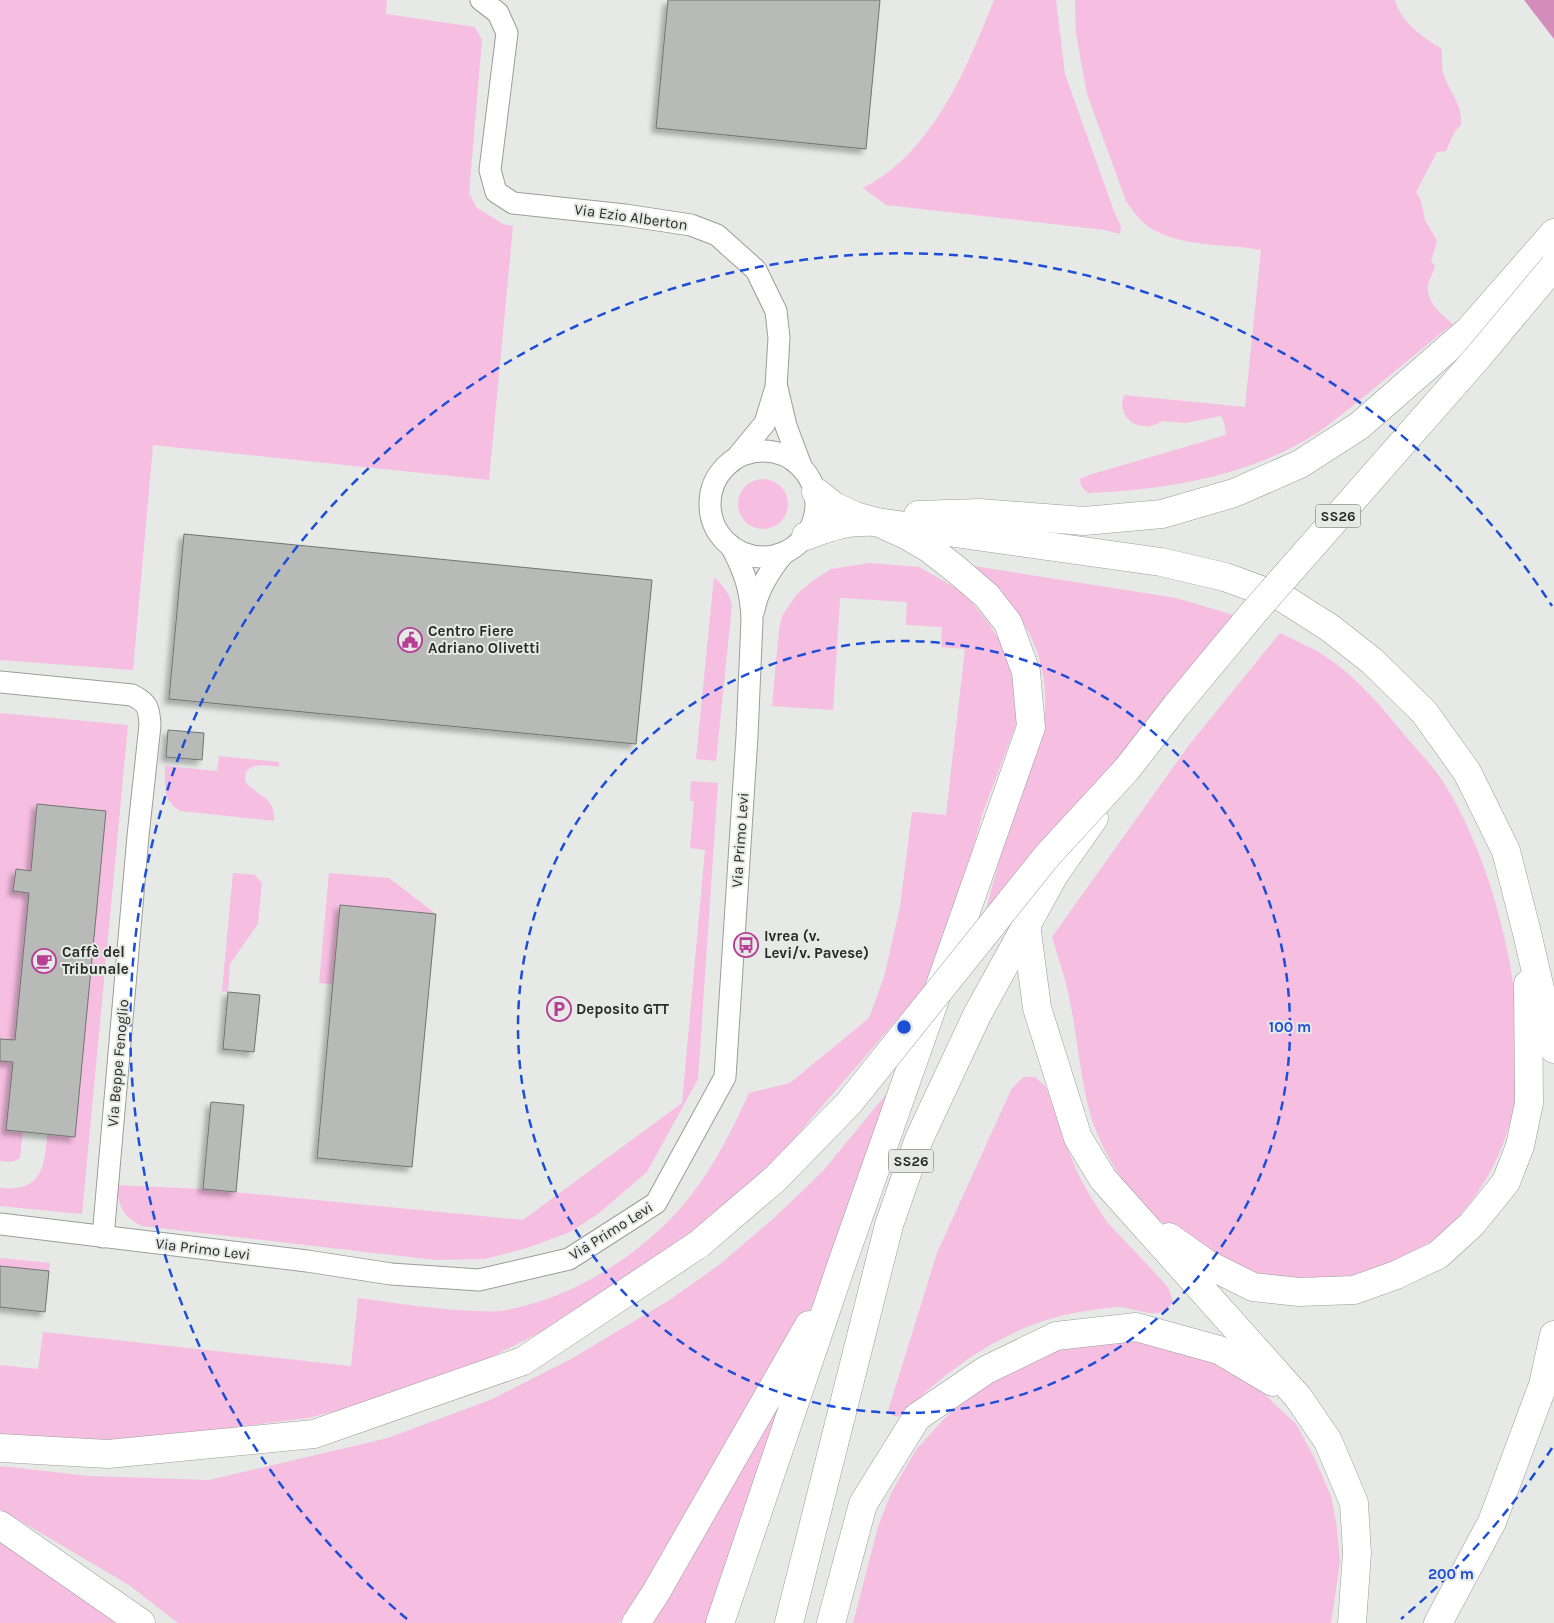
<svg xmlns="http://www.w3.org/2000/svg" width="1554" height="1623" font-family="Karla,sans-serif">
  <defs>
    <filter id="shadow"><feDropShadow dx="-4.5" dy="4.5" stdDeviation="2.5" flood-color="#0004"/></filter>
  </defs>
  <rect width="100%" height="100%" fill="#e6e9e6"/>
  <g fill="#f6bee1">
    <polygon points="0,0 387,0 386,14 475,27 482,40 469,193 477,208 503,224 513,226 489,480 153,445 133,670 0,660"/>
    <path d="M994,0H1056L1065,74L1115,214L1121,226L1120,234L1105,230L886,205L863,188C932,154 967,68 994,0Z"/>
    <path d="M1075,0H1395C1400,21 1423,38 1441,48C1443,56 1441,65 1443,72C1449,94 1462,100 1461,125L1455,131L1446,151L1437,152L1416,192L1421,201L1425,220L1437,241L1431,261L1435,266C1433,273 1430,278 1428,285C1425,300 1442,316 1453,324C1418,351 1385,380 1350,408C1339,416 1328,426 1317,433C1250,476 1166,490 1088,493L1081,486L1080,479L1089,475L1226,435L1224,422L1221,416L1185,423L1162,421C1142,435 1115,419 1124,395L1245,407L1261,250C1224,243 1181,248 1149,227C1139,220 1133,211 1126,201L1087,94L1076,34Z"/>
    <circle cx="763" cy="504" r="25"/>
    <path d="M870,563L919,567L954,587L970,600L987,621L1002,644L1010,662L1016,695V725L983,812L967,870L933,978L772,1164L701,1226L568,1318L472,1367L376,1401L308,1418L133,1440L74,1441L0,1436V1365L38,1369L43,1332L351,1366L358,1298C397,1303 436,1310 475,1311C484,1311 493,1312 501,1311C573,1299 644,1254 689,1198C713,1168 734,1127 749,1093L790,1083L869,1018L884,977L900,907L912,812L946,815L965,649L941,647L942,627L906,625L907,602L840,598L833,710L772,706L779,630L782,616L797,594L811,582L831,569Z"/>
    <path d="M974,566L1176,598L1244,618L981,927C992,889 1001,851 1013,813C1023,782 1039,751 1044,719C1048,696 1043,665 1034,644C1022,613 996,589 974,566Z"/>
    <path d="M714,577C723,586 729,593 732,605L716,761L696,759Z"/>
    <path d="M1280,633C1294,640 1308,646 1322,654C1356,676 1382,707 1407,738C1420,753 1435,768 1445,785C1497,867 1535,1023 1511,1118C1500,1164 1471,1211 1433,1240C1401,1263 1362,1280 1322,1281C1311,1282 1300,1280 1289,1279C1280,1278 1271,1279 1262,1277C1243,1272 1225,1262 1208,1252C1177,1234 1147,1215 1126,1185C1112,1165 1096,1136 1090,1113C1079,1072 1077,1029 1067,988C1063,971 1057,954 1052,937L1189,745Z"/>
    <path d="M0,713L128,725L82,1214L0,1206V1188C41,1192 45,1169 47,1134L75,1137L106,811L37,805L31,871L15,870L14,891L29,893L15,1040L0,1039Z"/>
    <path d="M219,756L279,762V767C266,765 240,761 246,783C258,796 276,798 274,821L181,811C162,802 165,784 165,766L217,771Z"/>
    <path d="M691,781L718,783L698,1079L647,1172L598,1214L570,1232L527,1248L485,1259L435,1260L142,1226C121,1215 120,1207 116,1185L203,1189L523,1220L682,1103L705,850L690,848L694,801H690Z"/>
    <polygon points="233,873 255,875 262,883 258,924 230,964 228,992 222,991"/>
    <polygon points="329,873 389,878 436,914 341,905 333,984 319,983"/>
    <path d="M0,1061L13,1062L6,1130L23,1132L20,1158C13,1163 8,1162 0,1161Z"/>
    <path d="M1023,1077H1035L1046,1087L1065,1142L1078,1174L1090,1196L1107,1222L1157,1275L1169,1289L1173,1302C1157,1324 1139,1307 1117,1307C1105,1308 1091,1310 1079,1312C1013,1323 951,1365 905,1412L897,1417L892,1415L888,1411L937,1253L1011,1090Z"/>
    <polygon points="892,1087 821,1291 641,1593 619,1623 178,1623 129,1585 0,1509 0,1466 89,1476 209,1480 388,1438 490,1400 571,1359 668,1301 719,1265 774,1218 823,1171"/>
    <polygon points="0,1258 50,1263 49,1271 0,1266"/>
    <polygon points="1115,1340 1149,1341 1205,1355 1259,1389 1296,1424 1314,1457 1331,1496 1337,1528 1340,1562 1331,1623 853,1623 878,1527 891,1493 916,1450 944,1419 978,1389 1057,1345"/>
    <polygon points="779,1408 709,1623 652,1623 776,1410"/>
    <polygon points="0,1540 102,1612 115,1623 0,1623"/>
  </g>
  <polygon fill="#d38dbb" points="1524,0 1554,0 1554,39"/>
  <g fill="#b8bab8" stroke="#727472" filter="url(#shadow)">
    <polygon points="668,0 880,0 866,149 656,128"/>
    <polygon points="184,534 652,580 636,744 169,699"/>
    <polygon points="168,730 204,733 202,760 166,757"/>
    <polygon points="37,804 106,811 75,1137 6,1130 13,1062 0,1061 0,1039 15,1040 29,893 13,891 16,869 31,871"/>
    <polygon points="340,905 436,914 412,1167 317,1158"/>
    <polygon points="228,992 260,995 254,1052 223,1049"/>
    <polygon points="211,1102 244,1105 236,1192 203,1189"/>
    <polygon points="0,1266 49,1271 45,1312 0,1307"/>
  </g>
  <g fill="none" stroke-linecap="round" stroke-linejoin="round">
    <defs>
      <g id="street">
        <polyline points="481,0 498,13 507,33 490,170 496,192 513,203 625,215 691,225 717,235 756,270 776,311 779,338 776,387 765,423 738,456"/>
        <polyline points="777,388 786,426 801,466"/>
        <circle cx="763" cy="504" r="53"/>
        <path d="M754,610C758,588 770,570 784,553"/>
        <path d="M0,682L132,695C148,703 149,708 150,725L138,836L103,1237"/>
        <path d="M0,1224L307,1261L391,1274L479,1280L569,1259L656,1203L725,1077L747,736L752,620C751,591 745,572 731,546"/>
      </g>
      <g id="primary">
        <polyline points="918,515 980,513 1084,521 1162,514 1234,493 1300,464 1359,426 1469,330 1554,233"/>
        <path d="M806,536C833,525 848,521 877,522L1161,562L1225,577L1283,598L1330,628L1372,661L1424,712L1467,772L1506,851L1527,933L1554,1049"/>
        <polyline points="1026,924 1037,1008 1078,1138 1103,1179 1298,1397 1328,1441 1354,1503 1357,1553 1352,1623"/>
        <polyline points="1169,1237 1207,1264 1253,1287 1299,1292 1354,1290 1396,1275 1438,1255 1472,1224 1506,1182 1520,1146 1529,1103 1528,984"/>
        <polyline points="0,1448 108,1454 314,1434 523,1361 699,1244"/>
        <polyline points="0,1525 141,1623"/>
        <polyline points="636,1623 655,1594 809,1325"/>
        <polyline points="720,1623 840,1269 1031,727 1026,672 1008,623 987,596 958,571 930,549 906,535 877,522 855,516 834,506 816,492"/>
        <polyline points="789,1623 889,1225 919,1139 977,1015 1054,875 1094,818"/>
        <polyline points="831,1623 863,1504 917,1417 986,1370 1056,1336 1136,1327 1219,1350 1273,1382"/>
        <polyline points="1438,1623 1492,1522 1543,1385 1554,1335"/>
      </g>
    </defs>
    <use href="#street" stroke="#9b9d9a" stroke-width="23"/>
    <use href="#primary" stroke="#9b9d9a" stroke-width="29"/>
    <use href="#street" stroke="#fff" stroke-width="21"/>
    <use href="#primary" stroke="#fff" stroke-width="28"/>
    <defs>
      <polyline id="primary-bridge" points="699,1244 775,1179 849,1103 1047,856 1127,769 1176,706 1254,612 1478,357 1554,266"/>
    </defs>
    <use href="#primary-bridge" stroke="#9b9d9a" stroke-width="29" stroke-linecap="butt"/>
    <use href="#primary-bridge" stroke="#fff" stroke-width="28"/>
  </g>
  <g fill="none" stroke="#1d4ed8" stroke-width="2.5" stroke-dasharray="9 6">
    <circle cx="904" cy="1027" r="386"/>
    <path d="M1552 1448A773 773 0 0 1 1401 1619M407 1619A773 773 0 1 1 1552 606"/>
  </g>
  <defs>
    <symbol id="civic-ring" viewBox="-11 -11 22 22"><circle r="9.5" fill="#e6e9e6" stroke="#b74096" stroke-width="1.5"/><path d="M-.6-6.5H3V-4.5H.6V-3L4-1V1h2V6H-6V1h2V-1L-.6-3ZM-1.2 2.5V6h2.4V2.5Z" fill="#b74096"/></symbol>
    <symbol id="bus-ring" viewBox="-11 -11 22 22"><circle r="9.5" fill="#e6e9e6" stroke="#b74096" stroke-width="1.5"/><path d="M-5-6H5V4H4V6H2V4H-2V6H-4V4H-5ZM-3.5-4V0h7V-4ZM-3.5 1.2v1.5H-2V1.2ZM2 1.2v1.5H3.5V1.2Z" fill="#b74096"/></symbol>
    <symbol id="cafe-ring" viewBox="-11 -11 22 22"><circle r="9.5" fill="#e6e9e6" stroke="#b74096" stroke-width="1.5"/><path d="M-5.5-4.5H6V0H3Q3 3.5 0 3.5H-2.5Q-5.5 3.5-5.5 0ZM3-3.2v2h1.7v-2ZM-6 4.5H4V6H-6Z" fill="#b74096"/></symbol>
    <symbol id="parking-ring" viewBox="-11 -11 22 22"><circle r="9.5" fill="#e6e9e6" stroke="#b74096" stroke-width="1.5"/><path d="M-3.5-5.5H1a3.5 3.5 0 0 1 0 7H-1V5.5H-3.5ZM-1-3.4V-.6H.8a1.4 1.4 0 0 0 0-2.8Z" fill="#b74096"/></symbol>
  </defs>
  <g fill-rule="evenodd">
    <use href="#civic-ring" x="396" y="626" width="28" height="28"/>
    <use href="#bus-ring" x="732" y="931" width="28" height="28"/>
    <use href="#cafe-ring" x="30" y="947" width="28" height="28"/>
    <use href="#parking-ring" x="545" y="995" width="28" height="28"/>
  </g>
  <g text-anchor="middle" stroke-width="4" stroke-linejoin="round" paint-order="stroke">
    <g fill="#e6e9e6" stroke="#626362" stroke-width="1">
      <rect x="1315.5" y="504.5" width="45" height="23" rx="4"/>
      <rect x="888.5" y="1149.5" width="45" height="23" rx="4"/>
    </g>
    <g font-size="14" font-weight="bold" fill="#292a29">
      <text x="1338" y="521">SS26</text>
      <text x="911" y="1166">SS26</text>
    </g>
    <g font-size="15" fill="#292a29" stroke="#e6e9e6">
      <text transform="translate(631 217) rotate(8)" y="5">Via Ezio Alberton</text>
      <text transform="translate(740 840) rotate(-86)" y="5">Via Primo Levi</text>
      <text transform="translate(118 1063) rotate(-85)" y="5">Via Beppe Fenoglio</text>
      <text transform="translate(611 1231) rotate(-32)" y="5">Via Primo Levi</text>
      <text transform="translate(203 1249) rotate(7)" y="5">Via Primo Levi</text>
    </g>
    <g font-size="15" font-weight="bold" fill="#292a29" stroke="#e6e9e6" text-anchor="start">
      <text x="428" y="636">Centro Fiere<tspan x="428" dy="17">Adriano Olivetti</tspan></text>
      <text x="764" y="941">Ivrea (v.<tspan x="764" dy="17">Levi/v. Pavese)</tspan></text>
      <text x="62" y="957">Caffè del<tspan x="62" dy="17">Tribunale</tspan></text>
      <text x="576" y="1014">Deposito GTT</text>
    </g>
  </g>
  <circle cx="904" cy="1027" r="8" fill="#1d4ed8" stroke="#e6e9e6" stroke-width="2.5"/>
  <g font-size="15" text-anchor="middle" font-weight="bold" fill="#1d4ed8" stroke="#e6e9e6" stroke-width="4" stroke-linejoin="round" paint-order="stroke">
    <text x="1290" y="1032">100 m</text>
    <text x="1451" y="1579">200 m</text>
  </g>
</svg>
